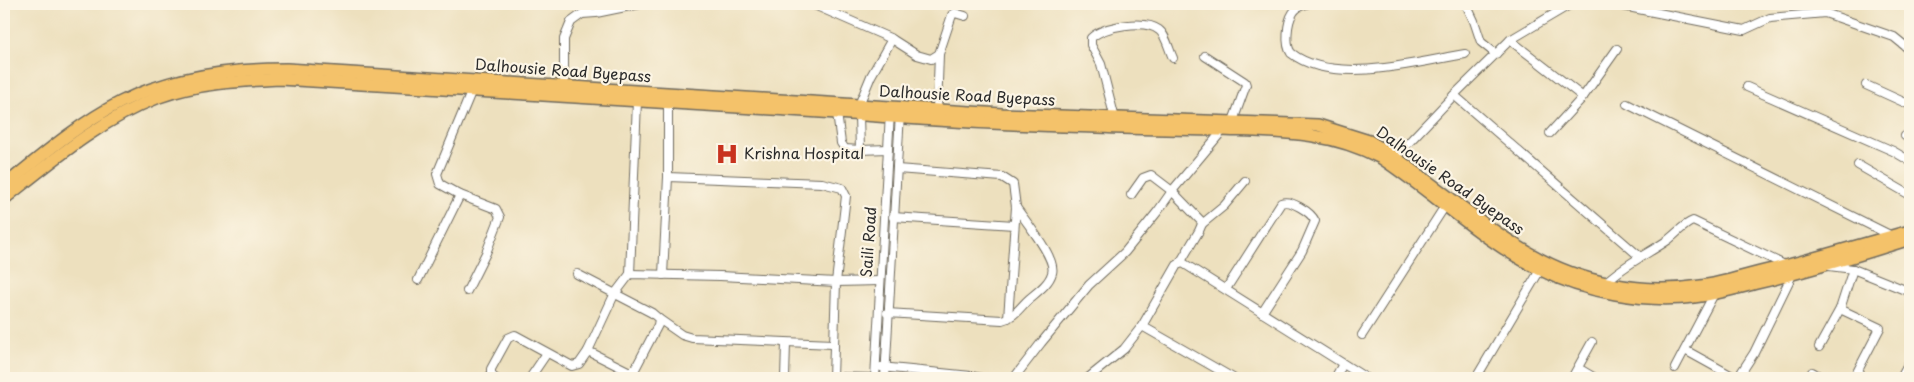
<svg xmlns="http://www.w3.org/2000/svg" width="1914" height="382" font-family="'Playpen Sans',sans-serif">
  <rect width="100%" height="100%" fill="#fcf5e5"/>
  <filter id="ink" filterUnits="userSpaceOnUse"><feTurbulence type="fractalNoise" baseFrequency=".02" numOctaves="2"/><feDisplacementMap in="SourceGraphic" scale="10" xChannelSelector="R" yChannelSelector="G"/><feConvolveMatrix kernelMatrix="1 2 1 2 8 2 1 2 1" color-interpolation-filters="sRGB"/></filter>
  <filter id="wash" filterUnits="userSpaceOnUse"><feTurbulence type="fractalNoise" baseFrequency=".0096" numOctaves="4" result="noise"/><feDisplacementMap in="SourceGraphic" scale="20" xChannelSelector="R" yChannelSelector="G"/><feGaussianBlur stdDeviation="1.12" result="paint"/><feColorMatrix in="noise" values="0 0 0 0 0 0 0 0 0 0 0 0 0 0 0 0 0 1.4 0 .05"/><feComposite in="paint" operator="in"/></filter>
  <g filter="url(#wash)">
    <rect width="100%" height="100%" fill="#ede0be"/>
  </g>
  <g filter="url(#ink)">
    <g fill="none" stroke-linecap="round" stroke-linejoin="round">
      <defs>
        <g id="minor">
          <polyline points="812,4 892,39 917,55 931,59 939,54 952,15 955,13 965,16"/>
          <path d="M1306,4C1301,5 1296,8 1293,13C1287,22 1285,45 1291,53C1333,86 1417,62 1465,54"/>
          <polyline points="1466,4 1474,21 1481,42 1496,54"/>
          <polyline points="1613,4 1744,30 1770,18 1825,13 1894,37 1910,50"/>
          <polyline points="1510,40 1583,97 1617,49"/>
          <polyline points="1205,56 1245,82 1246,85 1233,121"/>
          <polyline points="1866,85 1910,105"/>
          <polyline points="564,86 564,39 571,22 582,14 596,13 640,4"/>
          <polyline points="1747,87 1893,151 1910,161"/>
          <polyline points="1454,95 1639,256"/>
          <polyline points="1627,104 1892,236"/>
          <polyline points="859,105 871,76 892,39"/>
          <polyline points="937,110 939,54"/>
          <polyline points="837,113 841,143 845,149 860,150 888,149"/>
          <polyline points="859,115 860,150"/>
          <path d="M1115,119L1101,64L1091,45V38C1103,26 1145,19 1159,30C1166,35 1169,50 1173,58"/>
          <polyline points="1550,133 1583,97"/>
          <polyline points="1905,136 1910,139"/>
          <polyline points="1395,157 1454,95 1510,40 1571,4"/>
          <polyline points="1858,165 1910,195"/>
          <polyline points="897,169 1002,177 1013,184 1016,207 1008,318"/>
          <polyline points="668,177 822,183 842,188 846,196 836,282 833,378"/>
          <polyline points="1131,195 1143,178 1151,175 1172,191 1201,221 1202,224 1199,231 1180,263"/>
          <polyline points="893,217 1014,225"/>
          <polyline points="1202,224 1224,206 1245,181"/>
          <polyline points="1829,266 1853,269 1910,292"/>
          <polyline points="577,274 652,313 659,319 658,325 634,371 628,371 588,351"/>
          <polyline points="630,274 637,101"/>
          <polyline points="663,275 668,177 668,103"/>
          <polyline points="418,280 460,195"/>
          <path d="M1605,283C1625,264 1646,255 1668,240C1676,234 1684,224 1693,221L1787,266"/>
          <path d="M1226,289L1281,203C1290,199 1311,212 1315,221L1302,251L1262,313"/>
          <polyline points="467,291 486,253 500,217 496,209 460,195 440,184 437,174 472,90"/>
          <polyline points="1840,309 1880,328 1854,378"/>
          <path d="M887,313L1002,320C1015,317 1020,307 1029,299C1037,292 1049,284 1052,273C1057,258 1024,220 1016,207"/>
          <polyline points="659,319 682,335 692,338 833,344"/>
          <polyline points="1142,326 1233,378"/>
          <polyline points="1362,335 1445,206"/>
          <polyline points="1819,347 1840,309 1853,269"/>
          <polyline points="1685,350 1732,376 1739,376 1754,353 1792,275"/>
          <polyline points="881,367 971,376 981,378"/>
          <polyline points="1578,368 1595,378"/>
          <polyline points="1675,368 1714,294"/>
          <polyline points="1812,372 1823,378"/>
          <polyline points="833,377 875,378"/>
          <polyline points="495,378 491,375 491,369 508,338 515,335 572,366 579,364 588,351 614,295 630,274 720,276 836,282 880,281"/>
          <polyline points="530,378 547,353"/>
          <polyline points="785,378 786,343"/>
          <polyline points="875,378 890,113"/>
          <polyline points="885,378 900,113"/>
          <polyline points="1014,378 1041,343 1089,285 1125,252 1158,211 1172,191 1223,130"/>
          <polyline points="1088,378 1124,349 1142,326 1177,265 1183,263 1366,378"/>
          <polyline points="1335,378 1343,364"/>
          <polyline points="1476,378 1540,270"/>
          <polyline points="1572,378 1592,342"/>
          <polyline points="1901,378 1910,361"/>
        </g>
        <g id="highway">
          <path d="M4,186C41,156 78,124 121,102C172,76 231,69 287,69L1002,114L1318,125L1369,141L1387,152C1435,184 1479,224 1529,253C1580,283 1642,295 1701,286C1722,283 1743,276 1764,271C1813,260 1861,244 1910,231"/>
          <path d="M4,199C52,161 101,119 159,97C197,83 239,81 280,79L837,113C924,120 1011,125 1098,127C1138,129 1179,129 1219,130C1277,132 1328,130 1381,158C1435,194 1482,240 1539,269C1584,292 1644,303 1694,297C1716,294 1737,288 1757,283C1809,271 1859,255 1910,239"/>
        </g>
      </defs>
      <use href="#minor" stroke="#6f6a5e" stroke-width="10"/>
      <use href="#highway" stroke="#6f6a5e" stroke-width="14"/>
      <use href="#minor" stroke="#fff" stroke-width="8"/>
      <use href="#highway" stroke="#f4c26a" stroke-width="11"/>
    </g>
  </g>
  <defs>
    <symbol id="hospital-bare" viewBox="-9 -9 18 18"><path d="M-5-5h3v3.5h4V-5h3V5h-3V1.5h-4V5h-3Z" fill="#c8321e" stroke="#fcf5e5" stroke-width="2.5" paint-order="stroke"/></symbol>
  </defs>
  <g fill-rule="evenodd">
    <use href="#hospital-bare" x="711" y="138" width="32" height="32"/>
  </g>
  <g text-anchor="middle" stroke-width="4.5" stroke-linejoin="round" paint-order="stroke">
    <g font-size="15" fill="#2b2b2b" stroke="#fcf5e5">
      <text transform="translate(563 71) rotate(4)" y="5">Dalhousie Road Byepass</text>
      <text transform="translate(967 96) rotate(3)" y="5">Dalhousie Road Byepass</text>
      <text transform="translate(1450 181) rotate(35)" y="5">Dalhousie Road Byepass</text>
      <text transform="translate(869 242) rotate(-86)" y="5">Saili Road</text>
    </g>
    <g font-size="15" fill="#2b2b2b" stroke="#fcf5e5" text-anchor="start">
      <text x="744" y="159">Krishna Hospital</text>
    </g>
  </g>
  <rect width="1914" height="382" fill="none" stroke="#fcf5e5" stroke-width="20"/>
</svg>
